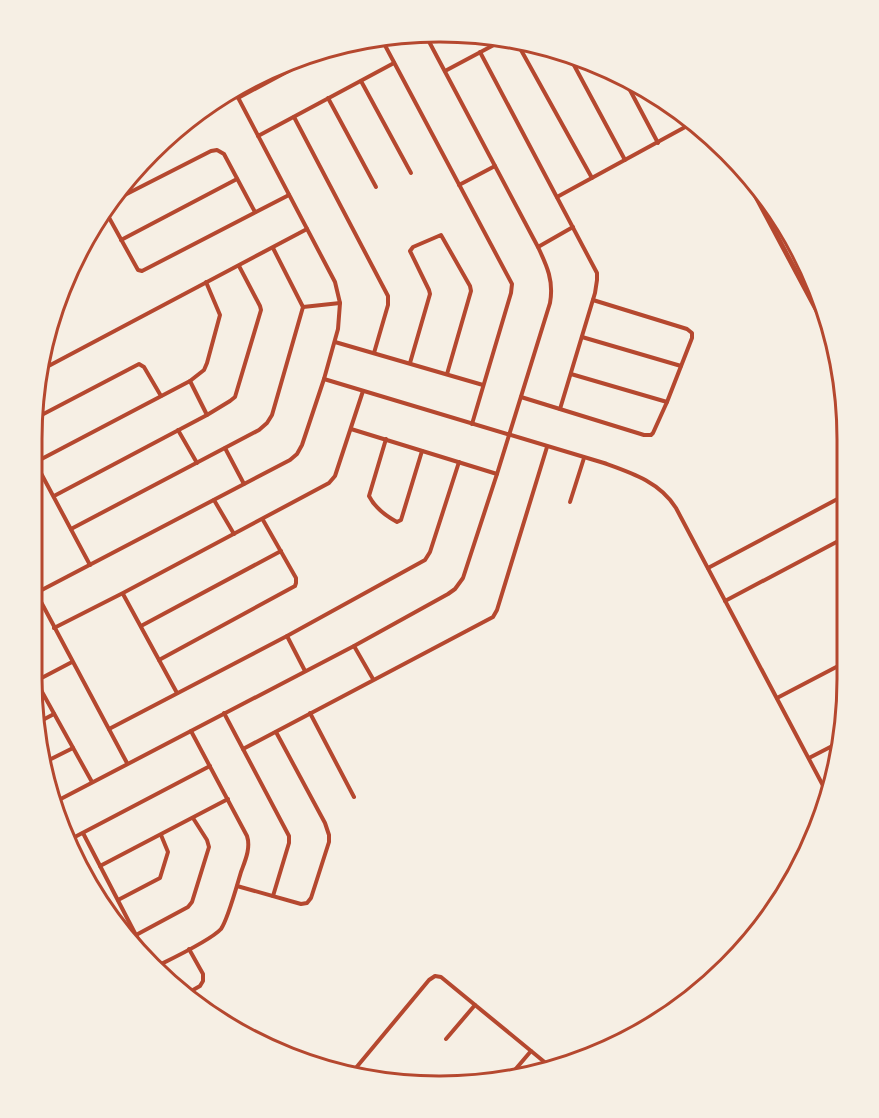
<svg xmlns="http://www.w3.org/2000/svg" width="879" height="1118" font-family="'PT Sans',sans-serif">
  <rect width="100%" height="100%" fill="#f6efe4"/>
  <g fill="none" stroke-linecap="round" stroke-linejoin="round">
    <g stroke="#b5482f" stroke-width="4">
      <polyline points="380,36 512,284 511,293 472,424"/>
      <polyline points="428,38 437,33"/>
      <polyline points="516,41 592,178"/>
      <polyline points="480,52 597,273 597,280 595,293 560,409"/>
      <polyline points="568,54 625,160"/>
      <polyline points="445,71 505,39"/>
      <polyline points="622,75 658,143"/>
      <polyline points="361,81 411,173"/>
      <polyline points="238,98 333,47"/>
      <polyline points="328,98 376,187"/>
      <polyline points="294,117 388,296 388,305 374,353"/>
      <polyline points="258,136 394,63"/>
      <polyline points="459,185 495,166"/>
      <polyline points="557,197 687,126 689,122 685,114"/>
      <polyline points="109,203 211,151 217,150 224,154 255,212"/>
      <polyline points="106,209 107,214 138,270 142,271 289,195"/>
      <polyline points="121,240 237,179"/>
      <polyline points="538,247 573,227"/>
      <polyline points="303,307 340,303"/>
      <polyline points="582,337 681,366"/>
      <polyline points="335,342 483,385"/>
      <polyline points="410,363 430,294 429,290 410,251 413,247 441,235 470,286 471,291 447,374"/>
      <polyline points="41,370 307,229"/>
      <polyline points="571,374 667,402"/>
      <path d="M324,379L604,463C632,473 660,482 676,508L828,795"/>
      <polyline points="190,381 207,415"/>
      <polyline points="521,397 644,435 651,435 653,433 667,402 692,338 692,333 687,329 593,300"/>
      <polyline points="32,420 139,364 144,367 161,396"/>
      <polyline points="351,429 497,474"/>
      <polyline points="178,430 197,463"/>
      <path d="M386,439L369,496C375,508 386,516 397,522L401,520L422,451"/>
      <polyline points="225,448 244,484"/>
      <polyline points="35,462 90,565"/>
      <polyline points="32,464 190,381 204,370 207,363 220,315 206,282"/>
      <polyline points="54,496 207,415 230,401 235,397 261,310 260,306 239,266"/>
      <polyline points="214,500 234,534"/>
      <polyline points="570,502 584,458"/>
      <polyline points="71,529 259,430 267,423 272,415 303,307 273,248"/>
      <polyline points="708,568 845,495"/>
      <polyline points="32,585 127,763"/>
      <polyline points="36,593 290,460 297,454 302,445 324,379 338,329 340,303 335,282 233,88"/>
      <polyline points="123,594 177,693"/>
      <polyline points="725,601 844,538"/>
      <polyline points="141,626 281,551"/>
      <polyline points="54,628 123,593 329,483 335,476 363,391"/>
      <polyline points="287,636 305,671"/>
      <polyline points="354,646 373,679"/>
      <polyline points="159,660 295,586 296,583 296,578 263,520"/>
      <polyline points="36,681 92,782"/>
      <polyline points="32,683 72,662"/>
      <polyline points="777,698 842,664"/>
      <polyline points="224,713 289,836 289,843 273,896"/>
      <polyline points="310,713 354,797"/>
      <polyline points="37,723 54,714"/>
      <polyline points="109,729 287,636 425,560 430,552 459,462"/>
      <polyline points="243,749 493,617 497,610 547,447"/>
      <polyline points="809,758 840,742"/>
      <polyline points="43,763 73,748"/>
      <path d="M53,803L354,646L448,594L455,589L463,578L497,474L550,303C554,281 547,266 538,247L425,34"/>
      <polyline points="83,833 153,968"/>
      <polyline points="69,840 210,766"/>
      <polyline points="100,866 228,799"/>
      <polyline points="237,886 301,904 307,903 311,898 329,842 329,835 325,823 276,732"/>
      <polyline points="118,900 160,878 168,852 161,835"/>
      <polyline points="136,935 188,907 192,902 209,847 207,840 193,818"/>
      <path d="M153,968C169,960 210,941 221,929C228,919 237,885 241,872C245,861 251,848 247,836L191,731"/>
      <polyline points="186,994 200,986 203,981 203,974 189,949"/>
      <polyline points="446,1039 475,1005"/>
      <path d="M594,1052C600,1046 604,1042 613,1044"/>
      <polyline points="350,1075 429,980 435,976 441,977 553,1069"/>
      <polyline points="509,1077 531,1051"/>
      <polyline points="409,1082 414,1079 420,1080"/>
    </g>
    <polyline stroke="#b5482f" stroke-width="5" points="738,163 832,339"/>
  </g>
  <path d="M0 0H879V1118H0ZM439 42H440A397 397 0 0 1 837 439V679A397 397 0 0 1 440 1076H439A397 397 0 0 1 42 679V439A397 397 0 0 1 439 42Z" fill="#f6efe4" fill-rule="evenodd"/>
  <path fill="none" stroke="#b5482f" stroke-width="3" d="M439 42H440A397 397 0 0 1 837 439V679A397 397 0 0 1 440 1076H439A397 397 0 0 1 42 679V439A397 397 0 0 1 439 42Z"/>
</svg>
